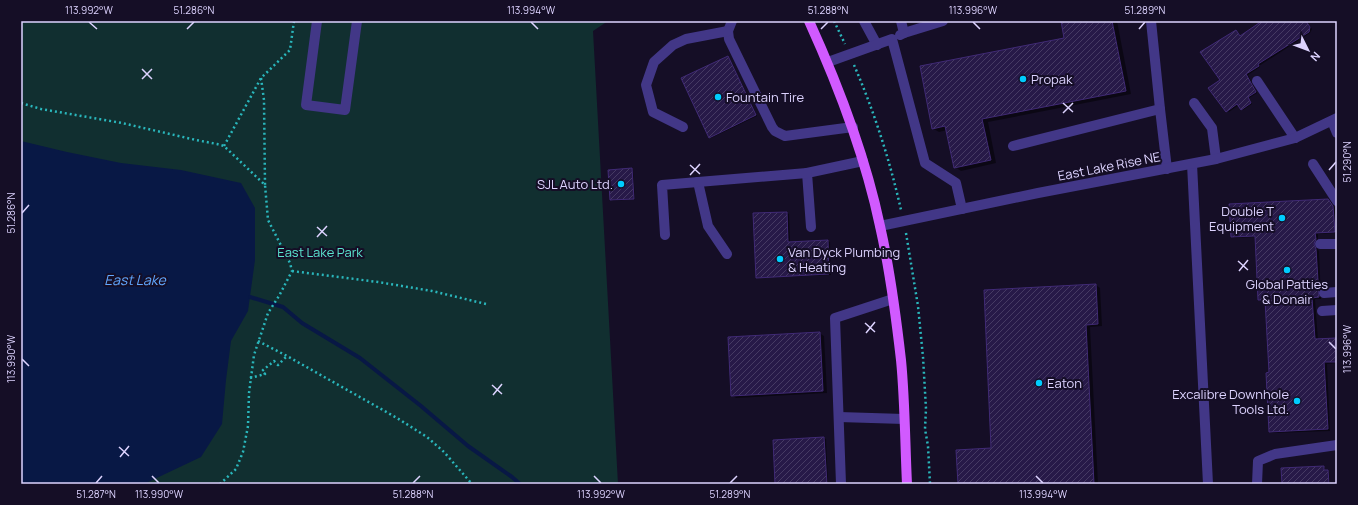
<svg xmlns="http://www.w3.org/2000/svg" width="1358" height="505" font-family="Manrope,sans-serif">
  <defs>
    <pattern id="building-hatch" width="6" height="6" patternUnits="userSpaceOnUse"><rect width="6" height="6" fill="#271948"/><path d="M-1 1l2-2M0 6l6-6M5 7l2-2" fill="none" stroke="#463a63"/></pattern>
  </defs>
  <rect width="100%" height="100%" fill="#150e26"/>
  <polygon fill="#112f30" points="21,21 608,21 593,31 618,484 21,484"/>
  <polygon fill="#081845" points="21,141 67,152 121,163 181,170 241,183 255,208 255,260 248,311 231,341 226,380 222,424 201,457 144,484 21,484"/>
  <g fill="#0007">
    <polygon points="1062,21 1117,21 1131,94 988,122 996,163 961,171 955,167 947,130 939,132 932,128 1066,39"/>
    <polygon points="1264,21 1307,21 1312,29 1310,33 1259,66 1260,67 1248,75 1257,93 1249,98 1252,104 1243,110 1239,105 1229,112 1227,111 1221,80 1236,31 1241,36"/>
    <polygon points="727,57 729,58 757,116 711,138 709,137"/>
    <polygon points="631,169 633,170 635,199 613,201 611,200"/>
    <polygon points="1328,200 1331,202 1336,209 1337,233 1318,234 1318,241 1316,247 1319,251 1321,299 1315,299 1318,340 1337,339 1337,363 1327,364 1330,431 1273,433 1270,432 1270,373 1266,301 1259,300 1256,237 1235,238 1232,237"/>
    <polygon points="787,213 789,214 790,243 828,241 830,242 831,275 758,278 757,277 754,214"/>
    <polygon points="1096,285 1100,288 1102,326 1090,327 1098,484 959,484 992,449"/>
    <polygon points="819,333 824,336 827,393 736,398 732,395"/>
    <polygon points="824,438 826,439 828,484 776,484 774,441"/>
    <polygon points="1323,467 1325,468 1325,471 1329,472 1330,484 1283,484"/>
  </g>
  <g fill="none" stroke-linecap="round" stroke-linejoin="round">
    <polyline stroke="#081845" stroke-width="4" points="250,297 283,307 302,323 360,358 421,406 468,446 512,477 520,484"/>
  </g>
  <g fill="url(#building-hatch)" stroke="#402a75">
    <polygon points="1061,21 1112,21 1126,91 982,119 991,160 954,168 945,126 932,129 920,66 1064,38"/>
    <polygon points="1262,21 1306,21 1310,27 1309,32 1258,64 1259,66 1246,74 1256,92 1248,97 1251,103 1241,110 1237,104 1226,112 1208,88 1220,80 1200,52 1236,30 1240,36"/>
    <polygon points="728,56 756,115 709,138 681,78"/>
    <polygon points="632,168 634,199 610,200 608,170"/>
    <polygon points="1328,199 1333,206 1335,232 1315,233 1316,239 1314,244 1316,249 1319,297 1312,298 1315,339 1336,338 1337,362 1324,362 1328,429 1269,432 1266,373 1269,372 1265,300 1258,300 1255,236 1231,237 1229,204"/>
    <polygon points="787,212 788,242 828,240 829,274 756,278 753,213"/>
    <polygon points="1096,284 1098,324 1086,325 1094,484 958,484 956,450 991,448 984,290"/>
    <polygon points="820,332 823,391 731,396 728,337"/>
    <polygon points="824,437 827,484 775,484 773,440"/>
    <polygon points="1324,466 1324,470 1328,470 1329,484 1282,484 1281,468"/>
  </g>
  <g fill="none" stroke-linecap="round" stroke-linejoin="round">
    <g stroke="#2ab7bc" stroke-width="2.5" stroke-dasharray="2 3" stroke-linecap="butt">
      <polyline points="834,21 845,44"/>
      <path d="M854,65C874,111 890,161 901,210"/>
      <polyline points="261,78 264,100 265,185"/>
      <polyline points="21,103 41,109 122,123 196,140 217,144 224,146 265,185 268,220 290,263 292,271 279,296 268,313 254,355 249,393 248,426 243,452 236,469 220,484"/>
      <polyline points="224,146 261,78 290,50 294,21"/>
      <polyline points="906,233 918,306 923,357 926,409 925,429 928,446 930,484"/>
      <polyline points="292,271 378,282 432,291 486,304"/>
      <polyline points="258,341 287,356 397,418 427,437 444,452 472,484"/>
      <polyline points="250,378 265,374 262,371 274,361 278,365 287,356"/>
    </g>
    <g stroke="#423787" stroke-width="10">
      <polyline points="317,21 306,105 345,110 357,21"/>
      <polyline points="732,21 728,31 729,39 772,127 775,131 785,136 853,127"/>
      <polyline points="864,21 877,45"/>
      <polyline points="1151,21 1160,109"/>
      <polyline points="904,33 943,21"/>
      <polyline points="900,35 904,33 901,21"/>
      <polyline points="828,62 892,39 925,163 956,183 962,209"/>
      <polyline points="1257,81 1295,138"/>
      <polyline points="1194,103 1212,128 1216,159"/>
      <polyline points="1332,121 1337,133"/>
      <polyline points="683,127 653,112 646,85 654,62 673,45 686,39 728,31"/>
      <polyline points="1013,146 1160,109 1167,169"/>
      <polyline points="1192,164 1208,484"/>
      <polyline points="1313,164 1337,201"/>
      <polyline points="698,182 708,226 727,254"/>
      <polyline points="880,226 1038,193 1216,159 1295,138 1337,118"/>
      <polyline points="811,227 807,173 863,161"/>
      <polyline points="665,235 662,185 807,173"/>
      <polyline points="1320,244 1337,244"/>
      <polyline points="1324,293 1337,292"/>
      <polyline points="1322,311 1337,310"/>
      <polyline points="839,417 904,419"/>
      <polyline points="841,484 835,318 893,299"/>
      <polyline points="1257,484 1258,461 1275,454 1337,445"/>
    </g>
    <path stroke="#d15aff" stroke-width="10" d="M809,21C839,87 865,155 880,226C890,270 896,316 901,360C905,401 905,443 907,484"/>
  </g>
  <path fill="none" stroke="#ddd3ff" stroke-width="1.5" d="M89,22L97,29M531,22L538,29M973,22L980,29M187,29L194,22M821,29L828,22M1139,29L1145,22M142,69L152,79M142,79L152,69M1063,103L1073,112M1063,113L1073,103M690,165L700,174M1329,170L1336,162M690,175L700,164M22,213L29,205M317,227L327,236M317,237L327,226M1238,261L1248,270M1239,271L1248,260M865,323L875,332M866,333L875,322M1329,342L1336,349M22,359L29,366M492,385L502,394M493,395L502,384M119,447L129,456M120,457L129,446M152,476L159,483M594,476L601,483M1036,476L1043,483M96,483L102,476M413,483L420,476M730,483L737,476"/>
  <g fill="#00ccfe" stroke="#150e26" stroke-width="1.5">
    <circle cx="1023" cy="79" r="4"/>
    <circle cx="718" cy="97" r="4"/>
    <circle cx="621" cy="184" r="4"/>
    <circle cx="1282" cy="218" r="4"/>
    <circle cx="780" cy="259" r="4"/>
    <circle cx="1287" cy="270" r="4"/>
    <circle cx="1039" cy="383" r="4"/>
    <circle cx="1297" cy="401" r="4"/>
  </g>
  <g text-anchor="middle" stroke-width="4" stroke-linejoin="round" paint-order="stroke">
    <g font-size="13" fill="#ddd3ff" stroke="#150e26" text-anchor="start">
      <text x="1031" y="84">Propak</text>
      <text x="726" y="102">Fountain Tire</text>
      <text x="613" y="189" text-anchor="end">SJL Auto Ltd.</text>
      <text x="1274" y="216" text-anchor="end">Double T<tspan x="1274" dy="15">Equipment</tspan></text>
      <text x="788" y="257">Van Dyck Plumbing<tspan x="788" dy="15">&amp; Heating</tspan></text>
      <text x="1287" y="289" text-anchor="middle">Global Patties<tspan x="1287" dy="15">&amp; Donair</tspan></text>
      <text x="1047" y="388">Eaton</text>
      <text x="1289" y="399" text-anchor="end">Excalibre Downhole<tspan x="1289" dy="15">Tools Ltd.</tspan></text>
    </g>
    <g font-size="13" fill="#ddd3ff" stroke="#150e26">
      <text transform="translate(1109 166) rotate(-11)" y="5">East Lake Rise NE</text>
    </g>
    <g font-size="13" fill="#5ae4cf" stroke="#150e26">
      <text x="320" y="257">East Lake Park</text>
    </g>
    <g font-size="14" font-style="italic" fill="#61a7ff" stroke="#150e26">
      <text x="135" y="285">East Lake</text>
    </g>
  </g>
  <rect width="1358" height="505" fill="none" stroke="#150e26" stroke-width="44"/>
  <g transform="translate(1308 50) rotate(132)" stroke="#150e26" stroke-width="3" paint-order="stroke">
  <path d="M0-3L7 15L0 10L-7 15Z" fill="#ddd3ff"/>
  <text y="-6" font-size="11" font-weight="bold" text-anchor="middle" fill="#ddd3ff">N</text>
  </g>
  <rect x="22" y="22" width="1314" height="461" fill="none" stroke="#ddd3ff" stroke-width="1.5"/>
  <g font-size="10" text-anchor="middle" fill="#ddd3ff">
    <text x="89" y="14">113.992°W</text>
    <text x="194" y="14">51.286°N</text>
    <text x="531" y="14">113.994°W</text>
    <text x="828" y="14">51.288°N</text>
    <text x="973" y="14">113.996°W</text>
    <text x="1145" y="14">51.289°N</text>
    <text transform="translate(1347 162) rotate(-90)" y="4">51.290°N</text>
    <text transform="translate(11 213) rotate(-90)" y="4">51.286°N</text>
    <text transform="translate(1347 349) rotate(-90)" y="4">113.996°W</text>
    <text transform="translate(11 359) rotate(-90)" y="4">113.990°W</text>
    <text x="96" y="498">51.287°N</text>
    <text x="159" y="498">113.990°W</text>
    <text x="413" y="498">51.288°N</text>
    <text x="601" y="498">113.992°W</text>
    <text x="730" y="498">51.289°N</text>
    <text x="1043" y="498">113.994°W</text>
  </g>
</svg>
